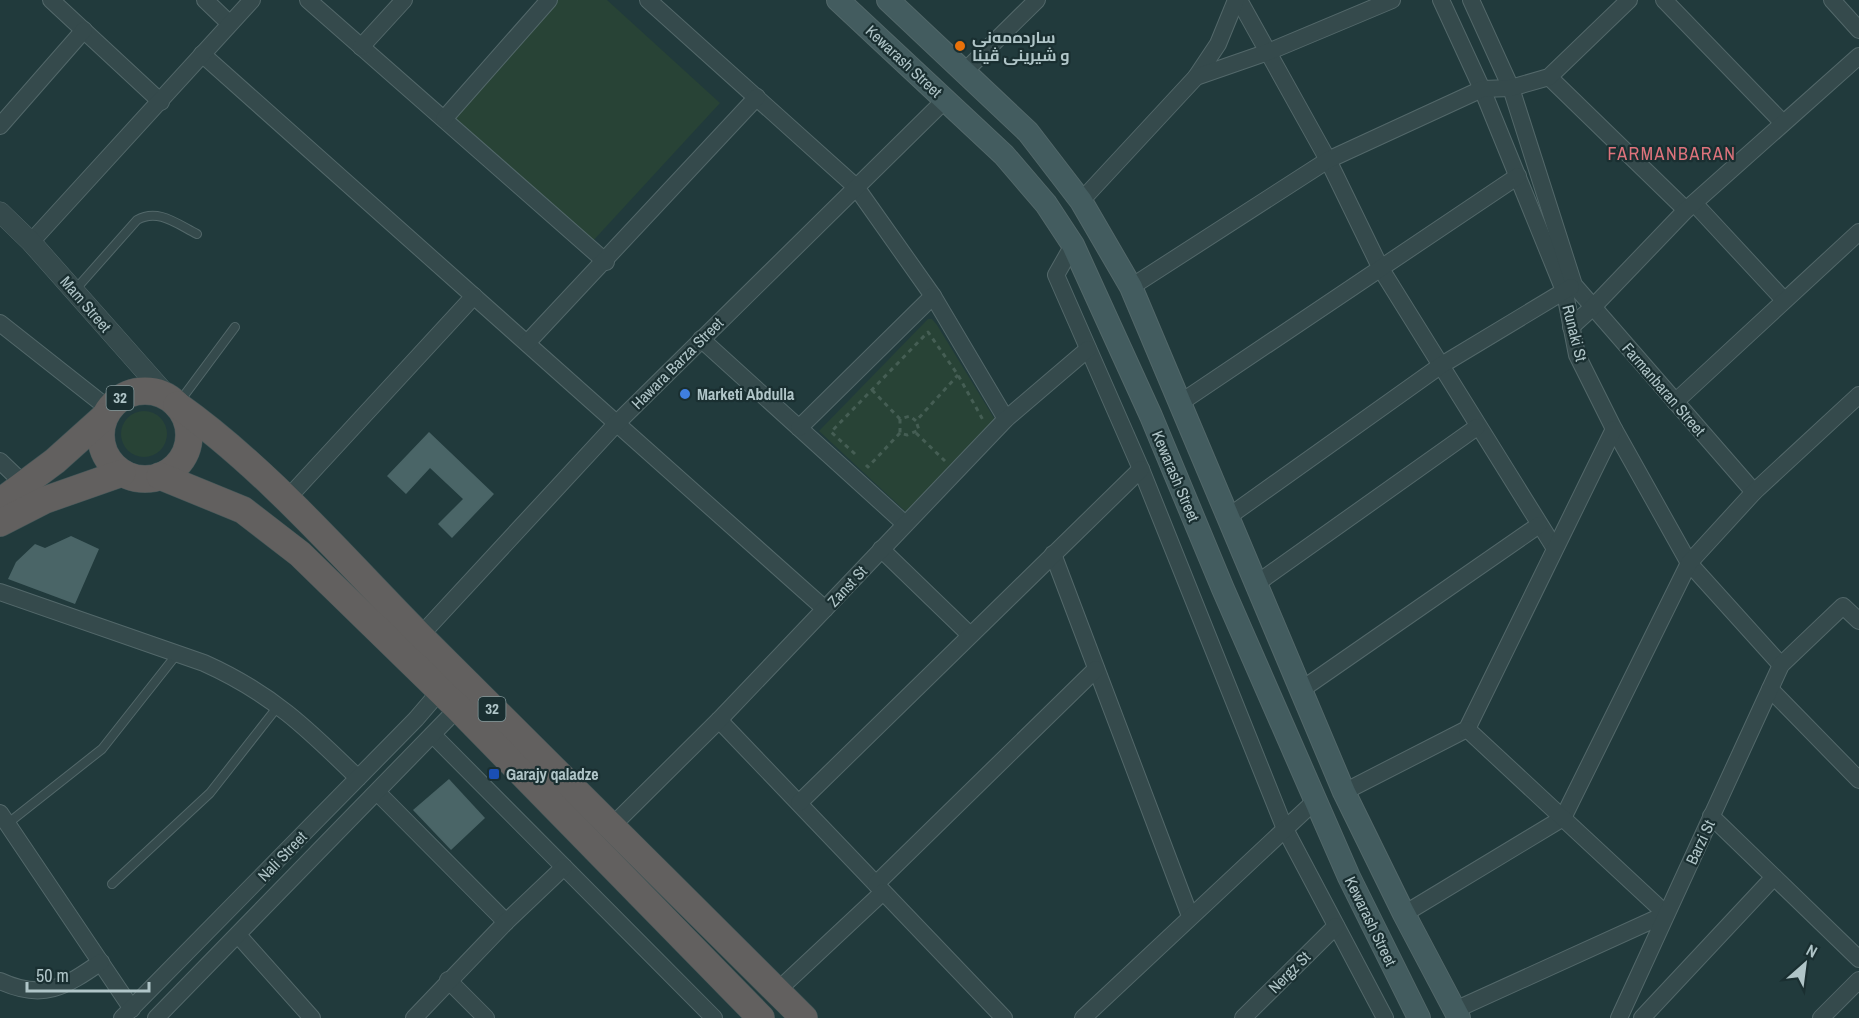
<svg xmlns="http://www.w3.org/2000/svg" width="1859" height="1018" font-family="'Archivo Narrow',Cairo,sans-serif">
  <rect width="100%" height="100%" fill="#213a3c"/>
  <g fill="#284336">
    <polygon points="557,0 607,0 720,103 591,243 451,115"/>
    <polygon points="928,319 932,319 937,325 994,418 993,422 909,511 905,511 819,431"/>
    <circle cx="144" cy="434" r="23"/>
  </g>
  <g fill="#4a6567">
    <polygon points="429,432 494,494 452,538 438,524 463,499 430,468 406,494 387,476"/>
    <polygon points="71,536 99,549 75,604 8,579 16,562 35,544 45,548"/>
    <polygon points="449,779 485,818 451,850 413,810"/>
  </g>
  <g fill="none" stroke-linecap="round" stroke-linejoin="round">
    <defs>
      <g id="service">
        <path d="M75,290L137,220C158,208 177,224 197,234"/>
        <polyline points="180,401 235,327"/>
        <polyline points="7,824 102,749 177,654"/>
        <polyline points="112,884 210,793 279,705"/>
      </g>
      <g id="minor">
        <polyline points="51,0 161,102"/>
        <polyline points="205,0 229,23"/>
        <polyline points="308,0 606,262"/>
        <polyline points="648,0 856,187 933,296 1006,419"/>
        <polyline points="1239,0 1328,160 1381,269 1554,547"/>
        <polyline points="1441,0 1482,89 1565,293 1577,355 1614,429 1689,563 1781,665"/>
        <polyline points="1471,0 1511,88 1574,285 1754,492"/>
        <polyline points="1664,0 1783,123"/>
        <polyline points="1832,0 1859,30"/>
        <polyline points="361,47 404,0"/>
        <polyline points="202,54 825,609"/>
        <polyline points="965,71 1037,0"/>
        <polyline points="1196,77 1218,44 1236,0"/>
        <polyline points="1549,77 1686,210"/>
        <polyline points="444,119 549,0"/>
        <polyline points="0,126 84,30"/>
        <polyline points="1081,201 1196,77 1268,52 1392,0"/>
        <polyline points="1694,203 1784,300"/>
        <polyline points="31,242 252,0"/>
        <polyline points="1073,245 1056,275 1141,469 1285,829 1385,1018"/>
        <polyline points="1131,287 1328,160 1482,89 1511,88 1549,77 1629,0"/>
        <polyline points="0,323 109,409"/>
        <polyline points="1571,327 1593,307 1686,210 1859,56"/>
        <polyline points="701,339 904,523"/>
        <polyline points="527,343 757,97"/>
        <polyline points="1675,402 1859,232"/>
        <polyline points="1180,403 1518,176"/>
        <polyline points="799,428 933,296"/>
        <polyline points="0,461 24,484"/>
        <polyline points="286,500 474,296"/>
        <polyline points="1228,517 1440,366 1571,287"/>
        <polyline points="881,549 970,635"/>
        <polyline points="1053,554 1190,916"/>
        <polyline points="1256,584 1477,427"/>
        <path d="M0,592L204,663C271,693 307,728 358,778"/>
        <polyline points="420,636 617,423 945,100"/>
        <polyline points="1770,689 1859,780"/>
        <polyline points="1301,690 1539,525"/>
        <polyline points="719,720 1004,1018"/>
        <polyline points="433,735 714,1018"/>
        <polyline points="377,792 506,922"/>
        <polyline points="1344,792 1467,729 1614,429"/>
        <polyline points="799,803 1141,469"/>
        <polyline points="0,813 132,1009"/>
        <polyline points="1711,816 1859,959"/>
        <polyline points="610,828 719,720 1006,419 1088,349"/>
        <polyline points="876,884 1096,669"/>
        <polyline points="1404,914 1563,818 1689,563 1754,492 1859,395"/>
        <polyline points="238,935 312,1018"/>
        <polyline points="448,980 486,1018"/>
        <path d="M0,981C43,1001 65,987 101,962"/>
        <polyline points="777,991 883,892"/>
        <polyline points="1455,1010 1666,914 1467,729"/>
        <polyline points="122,1018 416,719 440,691"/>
        <polyline points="156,1018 458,708"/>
        <polyline points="414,1018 506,922 564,867"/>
        <polyline points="1083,1018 1315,801"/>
        <polyline points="1243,1018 1336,926"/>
        <polyline points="1619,1018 1781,665 1843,606 1859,621"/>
        <polyline points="1642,1018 1774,877"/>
        <polyline points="1821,1018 1859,980"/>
      </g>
      <polyline id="tertiary" points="0,212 31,242 169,398"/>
      <g id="secondary">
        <polyline points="838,0 1004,155 1046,204 1073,245 1151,416 1223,589 1349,877 1419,1018"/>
        <polyline points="888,0 1028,132 1081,201 1131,287 1344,792 1404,914 1459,1018"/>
      </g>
      <g id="trunk">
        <circle cx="145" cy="435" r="44"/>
        <path d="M177,405C269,470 349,565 429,645C553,770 679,893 804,1018"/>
        <polyline points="160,476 243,510 300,554 458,708 761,1018"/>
        <polyline points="0,502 55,461 104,417"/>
        <polyline points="0,523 45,500 122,473"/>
      </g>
    </defs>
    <use href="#service" stroke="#53686a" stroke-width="10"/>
    <use href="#minor" stroke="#53686a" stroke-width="18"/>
    <use href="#tertiary" stroke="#53686a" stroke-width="21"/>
    <use href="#secondary" stroke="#53686a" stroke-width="24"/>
    <use href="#trunk" stroke="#405557" stroke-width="28"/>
    <g stroke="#455e54" stroke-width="3" stroke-dasharray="4.5 4.5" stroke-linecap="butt">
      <polyline points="872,390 900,419 910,416 916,421 958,375"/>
      <polyline points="900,419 900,433 907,435 919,430 916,421"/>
      <polyline points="916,433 945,461"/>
      <polyline points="855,454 831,432 928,332 958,375 983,420"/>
      <polyline points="866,465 868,467 900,433"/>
    </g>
    <use href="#service" stroke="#354a4c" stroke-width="8"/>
    <use href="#minor" stroke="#354a4c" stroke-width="16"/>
    <use href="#tertiary" stroke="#354a4c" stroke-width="20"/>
    <use href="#secondary" stroke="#435c5f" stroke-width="22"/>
    <use href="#trunk" stroke="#62605f" stroke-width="27"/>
  </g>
  <circle fill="#e8710a" stroke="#1a2f31" stroke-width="2" cx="960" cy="46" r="6"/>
  <circle fill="#3f7fe0" stroke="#1a2f31" stroke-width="2" cx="685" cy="394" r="6"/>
  <rect fill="#1a4fb4" stroke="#1a2f31" stroke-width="2" x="488" y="768" width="12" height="12" rx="3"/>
  <g text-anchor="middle" stroke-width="4.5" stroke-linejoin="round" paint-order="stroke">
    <g fill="#1a2f31" stroke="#83989b" stroke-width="1.5">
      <rect x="106.5" y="386" width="27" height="24" rx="4.5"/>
      <rect x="478.5" y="697" width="27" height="24" rx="4.5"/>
    </g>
    <g font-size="15" font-weight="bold" fill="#b0c5c8">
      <text x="120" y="403">32</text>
      <text x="492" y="714">32</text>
    </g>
    <g font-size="16" font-weight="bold" fill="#b0c5c8" stroke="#1a2f31" text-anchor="start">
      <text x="972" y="43">سارده‌مه‌نی<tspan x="972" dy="18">و شیرینی ڤینا</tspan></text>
      <text x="697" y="400">Marketi Abdulla</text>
      <text x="506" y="780">Garajy qaladze</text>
    </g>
    <g font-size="16" fill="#b0c5c8" stroke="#1a2f31">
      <text transform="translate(904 61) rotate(43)" y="6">Kewarash Street</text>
      <text transform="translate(86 304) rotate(49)" y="6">Mam Street</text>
      <text transform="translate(1575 333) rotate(76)" y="6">Runaki St</text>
      <text transform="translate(677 363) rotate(-45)" y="6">Hawara Barza Street</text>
      <text transform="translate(1664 389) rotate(49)" y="6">Farmanbaran Street</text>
      <text transform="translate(1176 476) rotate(67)" y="6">Kewarash Street</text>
      <text transform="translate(847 586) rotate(-47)" y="6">Zanst St</text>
      <text transform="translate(1700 842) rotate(-65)" y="6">Barzi St</text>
      <text transform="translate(282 856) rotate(-46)" y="6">Nali Street</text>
      <text transform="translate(1371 921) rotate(64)" y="6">Kewarash Street</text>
      <text transform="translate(1289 972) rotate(-45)" y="6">Nergz St</text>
    </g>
    <g font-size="18" letter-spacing="1.5" fill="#de737c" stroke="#1a2f31">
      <text x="1672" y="160">FARMANBARAN</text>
    </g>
  </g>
  <g transform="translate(1805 964) rotate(28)" stroke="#1a2f31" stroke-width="4.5" paint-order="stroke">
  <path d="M0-4.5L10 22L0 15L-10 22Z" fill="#b0c5c8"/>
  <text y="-9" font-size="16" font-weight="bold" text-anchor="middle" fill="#b0c5c8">N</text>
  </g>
  <path d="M27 982v9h122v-9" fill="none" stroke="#b0c5c8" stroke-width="3"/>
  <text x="36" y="982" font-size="18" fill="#b0c5c8" stroke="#1a2f31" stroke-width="4.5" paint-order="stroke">50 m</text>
</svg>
